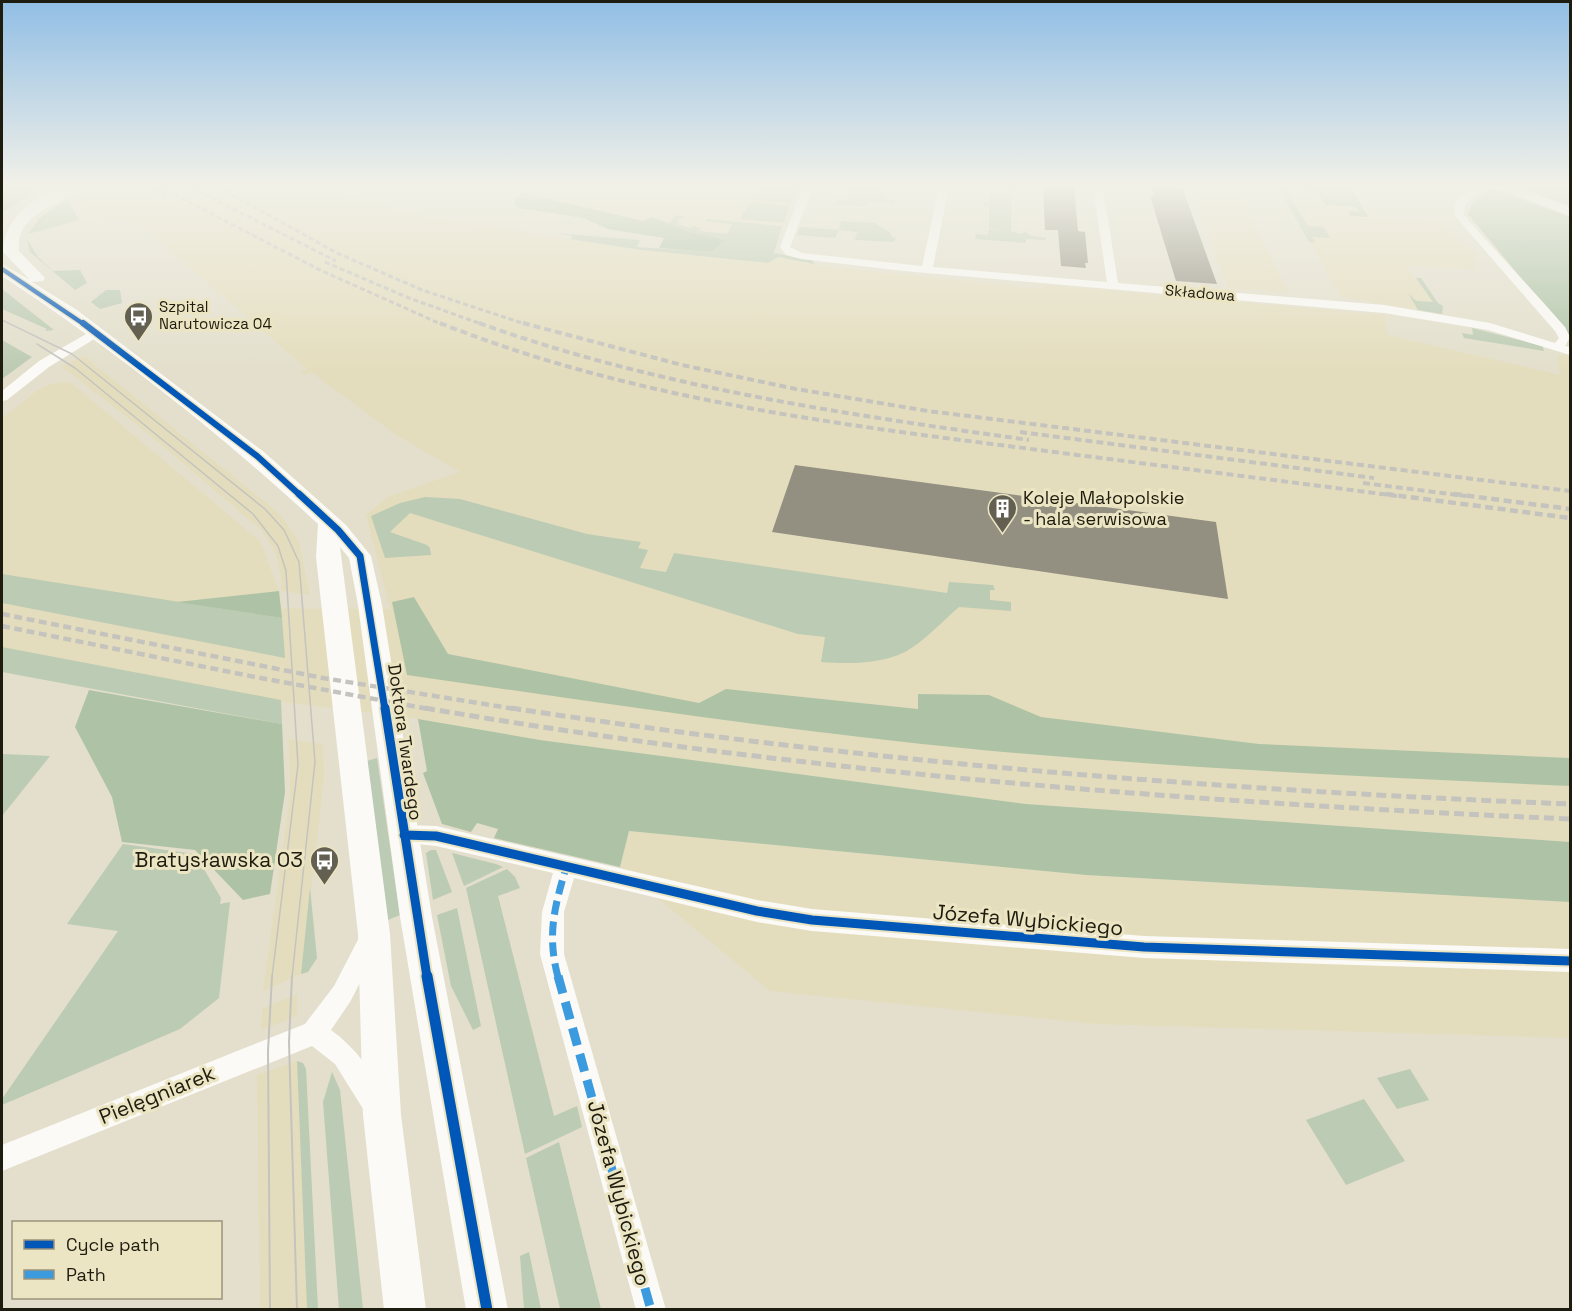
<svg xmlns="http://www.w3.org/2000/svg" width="1572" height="1311" font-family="'Space Grotesk',sans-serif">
  <rect width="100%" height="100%" fill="#e3dfcc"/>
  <g fill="#e4ddbd">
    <polygon points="94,187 325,187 381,206 437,218 610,245 711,252 692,233 653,217 643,221 524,193 527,187 798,187 773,256 839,268 1041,289 1045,285 1385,315 1388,335 1560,375 1557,354 1570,357 1570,842 1026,804 540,740 418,719 129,683 2,661 2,418 38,390 51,384 70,382 260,541 279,591 193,601 231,608 390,609 366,515 387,497 460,472 396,435 311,372 304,375 301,372 307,369 136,221 101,220 76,197"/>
    <polygon points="1190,187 1236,187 1288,292 1228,288"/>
    <polygon points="1278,187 1352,190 1369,217 1442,221 1462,244 1477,251 1473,261 1479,270 1406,266 1442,314 1342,297"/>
    <polygon points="84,356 281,515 299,542 310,595 281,591 281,575 275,552 261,530 150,435 61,366"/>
    <polygon points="289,739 323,744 324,776 320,814 301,974 263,991 290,795"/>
    <polygon points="629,831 1086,875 1570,902 1570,1038 1097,1024 770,991 620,867"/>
    <polygon points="297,994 297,1016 261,1030 262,1009"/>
    <polygon points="297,1061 307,1309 260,1309 257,1075"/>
  </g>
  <g fill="#bccbb3">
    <polygon points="17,187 32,187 35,191 2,213 2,193"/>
    <polygon points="758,187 798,187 791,203 750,200"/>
    <polygon points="850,187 892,191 891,195 885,195 884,199 895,200 894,204 869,202 867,206 836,205 838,199 847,200 848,193 852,193 849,192"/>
    <polygon points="1006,187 1012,187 1011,231 1022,234 1024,231 1031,236 1046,238 1046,240 1026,239 1026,243 975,239 976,234 988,235 989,229 1004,231 989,228 989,207 984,206 984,201 989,202 990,192 1005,193"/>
    <polygon points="1278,187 1286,191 1308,226 1324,227 1330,238 1312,237 1315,243 1309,242"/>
    <polygon points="1519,187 1570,187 1570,206"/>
    <polygon points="67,199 79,220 28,234 40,218"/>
    <polygon points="750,202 790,206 783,223 740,219"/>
    <polygon points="675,215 688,217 676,220 679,221 677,224 690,228 692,226 701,228 699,231 727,234 732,224 705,221 706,219 782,226 774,253 812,260 815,264 778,257 768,263 642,250 570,239 573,236 555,233 640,240 637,247 711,252 692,233 669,224"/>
    <polygon points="841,221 874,223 890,232 892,237 896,238 894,242 855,240 857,232 839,230 835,238 797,235 800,227 839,230"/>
    <polygon points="27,239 38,257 53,271 80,270 87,283 75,290 30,252"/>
    <polygon points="1416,278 1421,278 1438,303 1443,306 1442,314 1418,310 1408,293 1416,301 1433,302"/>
    <polygon points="2,289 54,330 45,331 47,329 2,309"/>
    <polygon points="106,290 120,290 122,303 100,309 91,302"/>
    <polygon points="1472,328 1547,347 1543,347 1544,351 1464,338 1462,333 1473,335"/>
    <polygon points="2,340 32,357 2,379"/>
    <path d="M425,497L460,499L587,534L641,542L638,548L648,550L640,568L666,572L674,553L947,593L949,582L993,585L995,590H990V600L1011,602V611L959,607C944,620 929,636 913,647C887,665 851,664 821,662L825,637L798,634L410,513L390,532L427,545L430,548L431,555L385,558L371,516L400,503Z"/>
    <polygon points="2,574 282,618 285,658 2,603"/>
    <polygon points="2,647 281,700 282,724 2,672"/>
    <polygon points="2,754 50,756 2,816"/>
    <polygon points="377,758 400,915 388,920 367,761"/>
    <polygon points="123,844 195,854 221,898 220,904 230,902 219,998 180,1029 2,1105 2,1099 118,931 67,924"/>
    <polygon points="431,850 436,850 452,892 433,900 426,853"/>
    <polygon points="452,853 496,864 503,867 464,886"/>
    <polygon points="507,869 515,877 520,888 498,896 554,1116 577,1106 582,1127 525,1154 466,888"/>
    <polygon points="310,888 317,958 308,972 301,974"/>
    <polygon points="457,908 481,1026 473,1030 451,986 437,915"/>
    <polygon points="297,1061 303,1063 306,1069 318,1309 307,1309"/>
    <polygon points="1410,1069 1429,1100 1397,1109 1377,1078"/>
    <polygon points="332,1072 340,1090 363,1309 339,1309 323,1102"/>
    <polygon points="1364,1099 1405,1161 1346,1185 1306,1120"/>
    <polygon points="559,1142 601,1309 560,1309 526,1158"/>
    <polygon points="529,1252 541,1309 524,1309 520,1256"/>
  </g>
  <g fill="#aec3a6">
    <polygon points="1280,187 1351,187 1368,217 1350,216 1348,211 1359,212 1356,207 1326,205 1316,191"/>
    <polygon points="1492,188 1570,217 1570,337 1468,214 1473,202"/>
    <polygon points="524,193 643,221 652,217 692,233 725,240 711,252 645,247 659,248 664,238 608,229 584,218 519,208 515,206 515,199"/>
    <polygon points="279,591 282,618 177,602"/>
    <path d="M414,597L448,654L699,703L726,689L918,709V694L989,695L1041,717L1259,744L1570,758V786C1371,777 1171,768 972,749C783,731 595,702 407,675L392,602Z"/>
    <polygon points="89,690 282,724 285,792 270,894 243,900 195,850 122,842 112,797 75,727"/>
    <polygon points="418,719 540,740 1026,804 1570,842 1570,902 1086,875 629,831 620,867 494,838 498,829 477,823 471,832 442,824 423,773 427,771"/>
  </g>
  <g fill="#939082">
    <polygon points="1043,187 1074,187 1078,231 1085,232 1088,263 1085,263 1086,268 1061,266 1058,230 1045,230"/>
    <polygon points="1152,187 1182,187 1217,284 1176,281 1150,196 1154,196"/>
    <polygon points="795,465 1216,522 1228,599 772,532"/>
  </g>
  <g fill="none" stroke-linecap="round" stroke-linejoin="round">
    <g fill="#fbfaf7" fill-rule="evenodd">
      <path d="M803,187H813L790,247L802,253L922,266L939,187H949L933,267L1107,282L1093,187H1103L1118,283L1384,305L1490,323L1555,343L1559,338L1555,331L1454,215L1455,203L1472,187H1483L1465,204L1464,215C1497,253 1532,289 1565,327L1570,337L1565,346L1570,347V355L1488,330L1384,313L904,271L801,259L786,255L780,247Z"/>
      <polygon points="95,329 101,333 99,336 49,367 7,400 2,401 2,391 39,361"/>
      <polygon points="404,825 436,826 757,900 812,909 1144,936 1570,949 1570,972 1144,958 812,931 757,922 574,878 564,912 564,954 666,1310 636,1310 540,954 542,912 553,873 436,846 397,842 393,835 397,828"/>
      <path d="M370,929L378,932L382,940L350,1002L331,1030C356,1048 375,1074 387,1103L383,1112L374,1116L365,1112L335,1064L312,1046L2,1171V1145L305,1024L334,986L362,932Z"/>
    </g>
    <g fill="#fbfaf7" fill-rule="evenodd">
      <path d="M82,187C59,209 16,210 19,251L45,278L43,281L32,282L77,310L264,452L346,525L371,556L382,605L432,917L508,1310H466L400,917L358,605L349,558L340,547L390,934L401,1115L426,1310H384L363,1115L358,934L316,557L318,524C220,433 113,349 2,276V264L30,280L3,252C2,222 34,194 63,187C68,186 76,187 82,187Z"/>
      <polygon points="1496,187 1517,187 1570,207 1570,216"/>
    </g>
    <g stroke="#c4c3be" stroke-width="1.5">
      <polyline points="2,190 11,187"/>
      <polyline points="2,320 72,354 265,509 284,530 299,562 315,762 292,977"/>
      <polyline points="37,344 75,368 253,514 278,546 286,571 298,765 272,977"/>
    </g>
    <g stroke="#c4c3be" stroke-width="2">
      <polyline points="292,976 289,1042 297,1310"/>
      <polyline points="270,1310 268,1051 272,976"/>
    </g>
    <g stroke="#c4c3be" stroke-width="3" stroke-dasharray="5 3" stroke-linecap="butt">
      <polyline points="146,187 167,195"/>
      <polyline points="160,187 320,270 443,325"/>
      <polyline points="190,187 336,261"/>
      <polyline points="218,187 337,253 422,290 528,325"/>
      <polyline points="325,262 409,298 484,325"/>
    </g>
    <g stroke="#c4c3be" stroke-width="4" stroke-dasharray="7 4" stroke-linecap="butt">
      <path d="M440,323C620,395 817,422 1008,446C1138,463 1268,479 1397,496"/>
      <path d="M479,323C656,387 844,414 1029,440"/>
      <polyline points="523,323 682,365 796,389 928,411 1570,491"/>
      <polyline points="1020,432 1374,478"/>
      <polyline points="1363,483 1466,496"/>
    </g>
    <g stroke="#c4c3be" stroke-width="4.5" stroke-dasharray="8 4.5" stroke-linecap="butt">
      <polyline points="1386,494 1570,518"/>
      <polyline points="1454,494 1570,509"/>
      <polyline points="2,614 323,678 521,710"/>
      <polyline points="2,626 255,677 434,710"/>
    </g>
    <g stroke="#c4c3be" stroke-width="5" stroke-dasharray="10 5" stroke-linecap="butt">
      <path d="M425,708C803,773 1187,802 1570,819"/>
      <path d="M511,708C862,762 1215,790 1570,804"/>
    </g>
    <path stroke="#3c9bde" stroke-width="7" stroke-dasharray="14 7" stroke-linecap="butt" d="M558,977C547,936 554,908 566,868"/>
    <polyline stroke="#3c9bde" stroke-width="9" stroke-dasharray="18 9" stroke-linecap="butt" points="558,976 651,1310"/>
    <defs>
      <polyline id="cycleway-far4" points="2,269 85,325"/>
      <polyline id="cycleway-far3" points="83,323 257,456 301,496"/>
      <polyline id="cycleway-far2" points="299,494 338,530 360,556 385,710"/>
      <g id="cycleway-far1">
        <polyline points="385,708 427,977"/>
        <polyline points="404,835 436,836 757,911 812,920 1144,947 1570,961"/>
      </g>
      <polyline id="cycleway" points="427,976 487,1310"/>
    </defs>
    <use href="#cycleway-far4" stroke="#ece5c3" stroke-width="7"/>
    <use href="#cycleway-far3" stroke="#ece5c3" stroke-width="9"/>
    <use href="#cycleway-far2" stroke="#ece5c3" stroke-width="10"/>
    <use href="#cycleway-far1" stroke="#ece5c3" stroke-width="13"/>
    <use href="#cycleway" stroke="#ece5c3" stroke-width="15"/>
    <use href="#cycleway-far4" stroke="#0057b8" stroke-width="4.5"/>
    <use href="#cycleway-far3" stroke="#0057b8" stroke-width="6"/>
    <use href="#cycleway-far2" stroke="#0057b8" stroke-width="7"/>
    <use href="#cycleway-far1" stroke="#0057b8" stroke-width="9"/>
    <use href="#cycleway" stroke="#0057b8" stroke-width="11"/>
  </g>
  <linearGradient id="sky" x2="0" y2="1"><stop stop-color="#91bee5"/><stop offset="0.5" stop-color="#f2f1e8"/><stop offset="1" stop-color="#f2f1e8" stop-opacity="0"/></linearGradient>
  <rect width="1572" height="371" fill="url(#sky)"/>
  <defs>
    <symbol id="bus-pin" viewBox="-11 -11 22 30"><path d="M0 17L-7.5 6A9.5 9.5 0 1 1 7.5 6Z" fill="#636051" stroke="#ece5c3"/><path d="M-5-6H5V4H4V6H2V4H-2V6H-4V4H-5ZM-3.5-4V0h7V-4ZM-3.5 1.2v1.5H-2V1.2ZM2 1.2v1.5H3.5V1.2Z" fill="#fff"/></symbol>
    <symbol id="building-pin" viewBox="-11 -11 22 30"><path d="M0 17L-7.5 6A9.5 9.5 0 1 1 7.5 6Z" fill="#636051" stroke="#ece5c3"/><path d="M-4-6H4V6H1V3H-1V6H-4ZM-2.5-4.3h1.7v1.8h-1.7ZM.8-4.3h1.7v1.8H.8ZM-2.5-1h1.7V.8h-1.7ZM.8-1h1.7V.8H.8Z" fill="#fff"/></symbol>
  </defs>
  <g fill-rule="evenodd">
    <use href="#bus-pin" x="122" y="300" width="33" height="45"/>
    <use href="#building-pin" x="986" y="492" width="33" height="45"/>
    <use href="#bus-pin" x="308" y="844" width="33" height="45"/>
  </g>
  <g text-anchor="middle" stroke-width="6" stroke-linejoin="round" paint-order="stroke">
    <g font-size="15" fill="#1e1b0f" stroke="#ece5c3">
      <text transform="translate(1200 293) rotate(5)" y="5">Składowa</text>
    </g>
    <g font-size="15" fill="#1e1b0f" stroke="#ece5c3" text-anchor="start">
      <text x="159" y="312">Szpital<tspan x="159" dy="17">Narutowicza 04</tspan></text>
    </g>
    <g font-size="18" fill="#1e1b0f" stroke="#ece5c3" text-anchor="start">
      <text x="1023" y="504">Koleje Małopolskie<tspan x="1023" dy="21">- hala serwisowa</tspan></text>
    </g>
    <g font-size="18" fill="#1e1b0f" stroke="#ece5c3">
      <text transform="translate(405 742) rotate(82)" y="6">Doktora Twardego</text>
    </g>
    <g font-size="21" fill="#1e1b0f" stroke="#ece5c3" text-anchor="end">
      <text x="303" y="867">Bratysławska 03</text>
    </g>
    <g font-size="21" fill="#1e1b0f" stroke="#ece5c3">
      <text transform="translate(1028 920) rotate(5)" y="7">Józefa Wybickiego</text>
      <text transform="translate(157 1095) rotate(-22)" y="7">Pielęgniarek</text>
      <text transform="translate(619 1193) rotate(75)" y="7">Józefa Wybickiego</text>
    </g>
  </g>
  <rect width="1572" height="1311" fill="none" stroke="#1e1b0f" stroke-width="6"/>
  <rect x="12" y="1221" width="210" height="78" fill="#ece5c3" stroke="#9a947b" stroke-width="1.5"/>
  <rect x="24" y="1240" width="30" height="9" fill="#0057b8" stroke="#9a947b" stroke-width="1.5"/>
  <text x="66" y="1251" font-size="18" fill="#1e1b0f">Cycle path</text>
  <rect x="24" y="1270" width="30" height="9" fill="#3c9bde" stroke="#9a947b" stroke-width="1.5"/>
  <text x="66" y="1281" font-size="18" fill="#1e1b0f">Path</text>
</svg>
